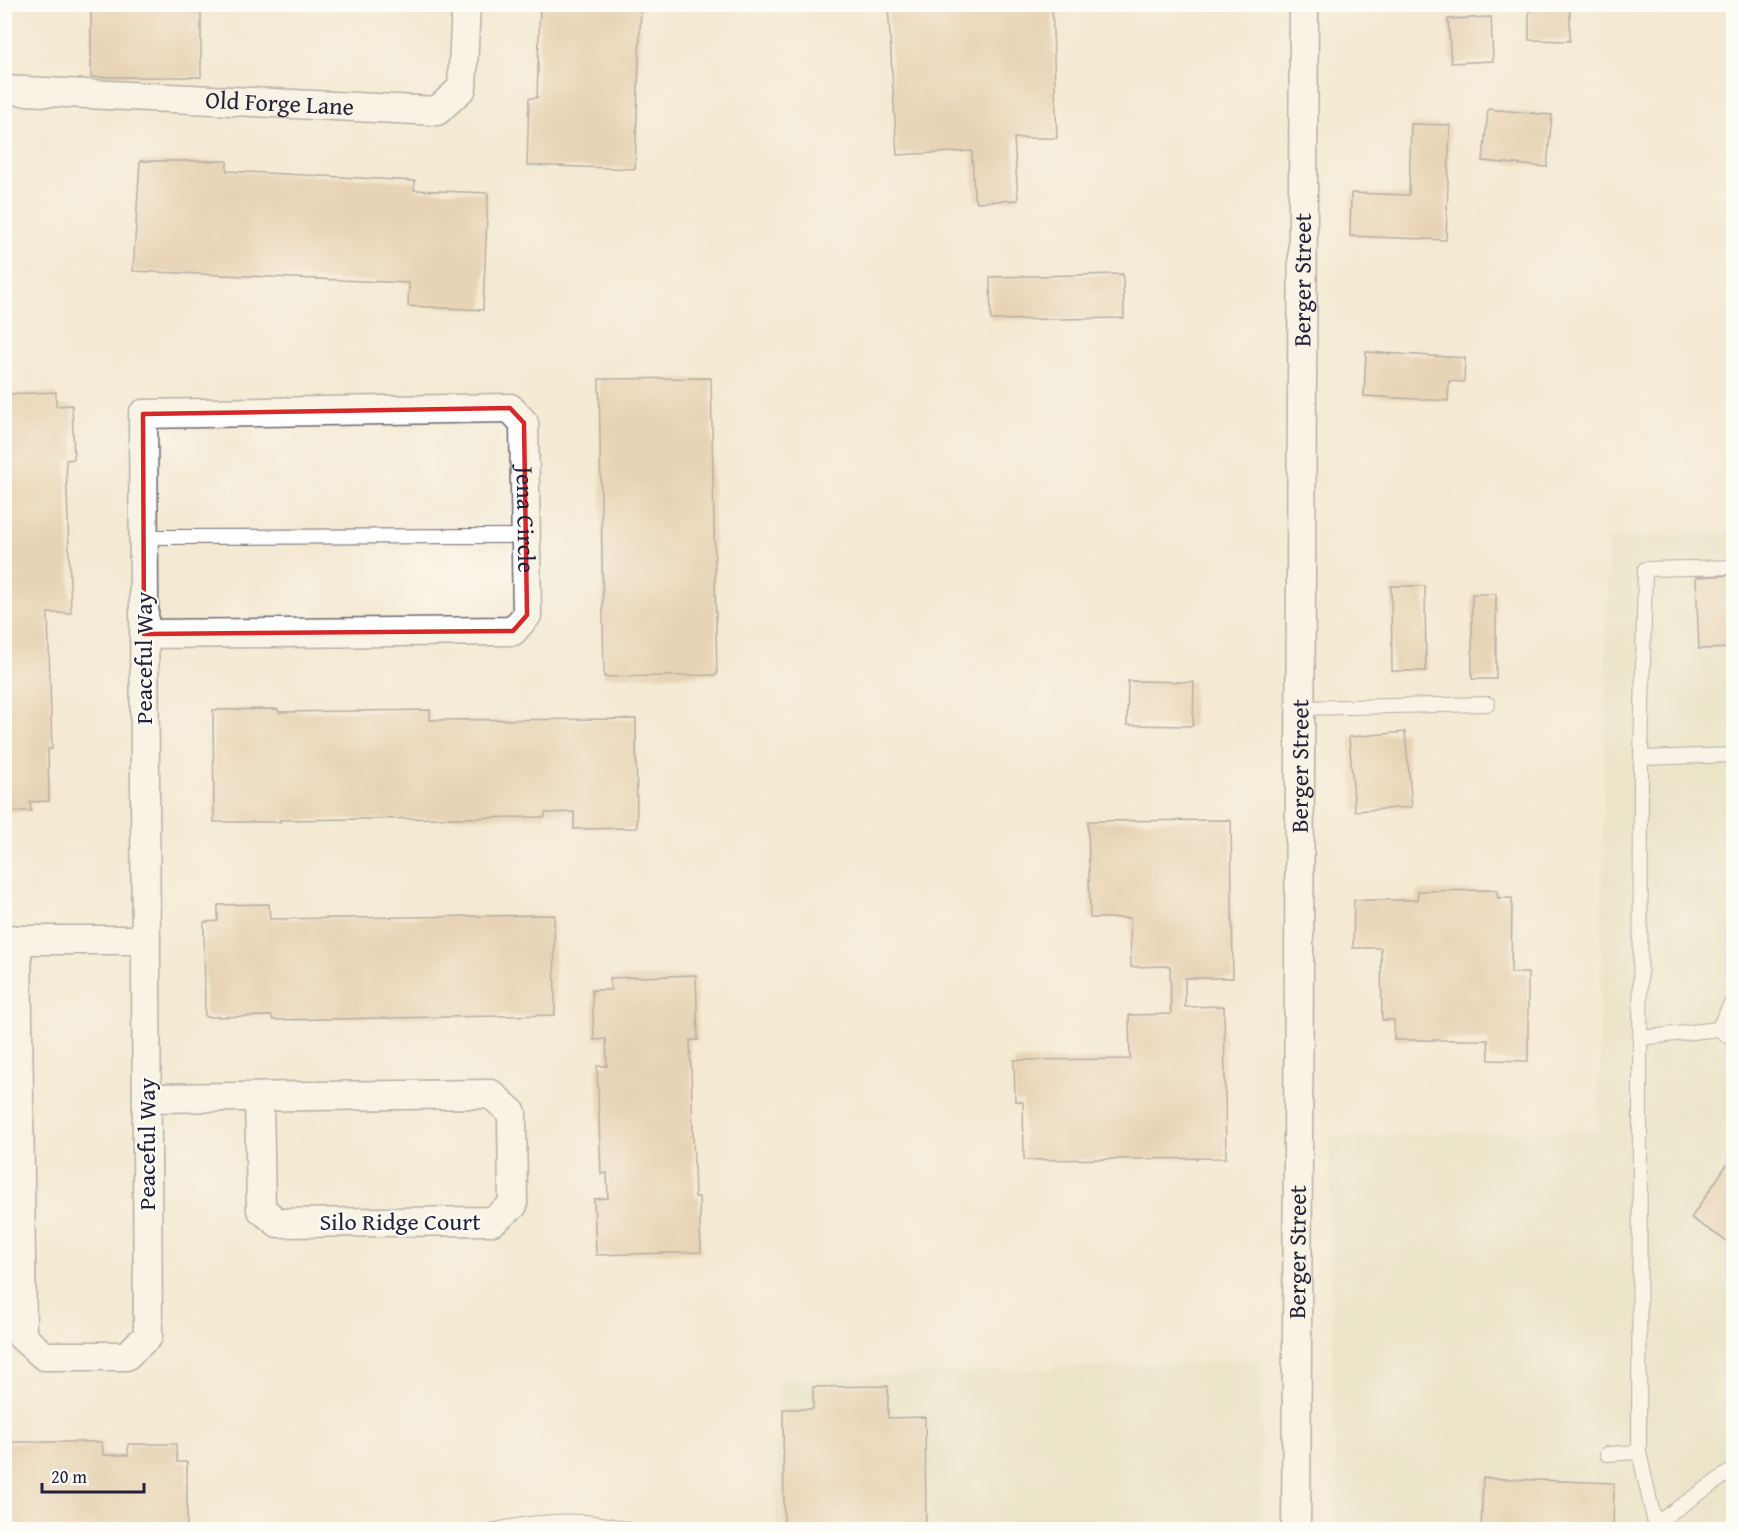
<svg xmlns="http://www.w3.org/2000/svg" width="1738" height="1534" font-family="'Gentium Book Plus',serif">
  <rect width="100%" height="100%" fill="#fdfcf7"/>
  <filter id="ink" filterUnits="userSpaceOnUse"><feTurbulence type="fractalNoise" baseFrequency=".0167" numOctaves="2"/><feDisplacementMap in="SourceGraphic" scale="12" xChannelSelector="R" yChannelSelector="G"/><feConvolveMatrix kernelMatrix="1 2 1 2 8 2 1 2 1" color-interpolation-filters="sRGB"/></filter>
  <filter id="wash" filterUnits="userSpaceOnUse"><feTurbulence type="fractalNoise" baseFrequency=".008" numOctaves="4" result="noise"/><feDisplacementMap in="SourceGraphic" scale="24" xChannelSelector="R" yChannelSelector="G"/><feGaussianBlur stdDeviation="1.35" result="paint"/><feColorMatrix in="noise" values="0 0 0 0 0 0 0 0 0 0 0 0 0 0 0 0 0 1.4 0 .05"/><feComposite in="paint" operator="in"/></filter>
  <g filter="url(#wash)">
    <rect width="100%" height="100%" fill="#f4e9d2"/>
    <g fill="#dfddbb">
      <polygon points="1733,532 1733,1529 1336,1529 1329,1137 1598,1130 1608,539"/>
      <polygon points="1262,1359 1262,1529 775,1530 779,1380"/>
    </g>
    <g id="blocks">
      <g fill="#d8b992">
        <polygon points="540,4 641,4 635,169 527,165 529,98 537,98"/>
        <polygon points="888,4 1052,4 1057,138 1014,138 1018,200 977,202 974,197 972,151 897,155"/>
        <polygon points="1529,4 1570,4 1570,41 1529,40"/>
        <rect x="91" y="8" width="110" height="69"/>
        <polygon points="1491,17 1493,61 1451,63 1448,19"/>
        <polygon points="1488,109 1552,115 1547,167 1483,161"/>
        <polygon points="1411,124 1450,125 1446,240 1350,236 1351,193 1409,195"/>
        <polygon points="140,161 227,161 227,171 415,181 414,190 488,193 483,310 408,306 409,283 133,271"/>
        <polygon points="1123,274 1124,318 991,320 990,277"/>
        <polygon points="1366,352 1465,358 1464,382 1449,381 1448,401 1364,396"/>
        <polygon points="711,378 717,675 604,677 599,379"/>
        <polygon points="56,392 56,406 72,405 74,459 66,460 71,613 48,613 52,749 48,749 49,801 30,802 31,811 4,812 4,394"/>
        <polygon points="1734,575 1734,648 1699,649 1696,577"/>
        <polygon points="1391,586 1425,586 1426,671 1392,671"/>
        <rect x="1472" y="594" width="24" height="85"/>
        <polygon points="1128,681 1194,682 1193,726 1127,725"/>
        <polygon points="278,709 279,712 430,710 430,720 636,719 637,828 574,829 574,812 545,813 545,817 280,820 280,822 214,822 213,710"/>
        <polygon points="1405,732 1412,807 1355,811 1349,737"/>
        <polygon points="1231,820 1233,978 1185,978 1185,1007 1224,1006 1226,1158 1024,1160 1023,1102 1015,1101 1014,1060 1130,1059 1129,1015 1171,1014 1170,966 1131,967 1130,918 1090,918 1088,821"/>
        <polygon points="1497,890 1498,898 1512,898 1511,973 1528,973 1528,1061 1489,1060 1488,1040 1394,1040 1394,1020 1382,1020 1381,948 1353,948 1354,900 1417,900 1418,891"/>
        <polygon points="269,904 270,919 554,915 555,1015 273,1020 272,1016 205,1017 204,922 218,921 218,905"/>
        <polygon points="696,975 698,1040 690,1040 695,1197 699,1197 701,1252 596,1255 594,1199 608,1198 607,1173 601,1174 597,1066 607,1066 606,1039 594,1040 592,990 611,990 610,978"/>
        <polygon points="1734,1154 1734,1246 1691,1218"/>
        <polygon points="888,1386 888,1418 925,1417 926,1528 784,1530 783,1409 813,1409 813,1387"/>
        <polygon points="4,1442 102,1442 103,1455 128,1455 128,1444 176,1444 177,1462 187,1462 187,1529 4,1530"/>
        <polygon points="1483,1478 1614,1483 1613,1530 1481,1530"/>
      </g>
    </g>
  </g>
  <g filter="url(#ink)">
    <use href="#blocks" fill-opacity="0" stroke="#6c6870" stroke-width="1.5"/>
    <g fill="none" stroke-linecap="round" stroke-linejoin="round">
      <defs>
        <g id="lane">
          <polyline points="144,537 526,536"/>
          <polyline points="1300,708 1488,704"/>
          <polyline points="1641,758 1734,755"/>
          <polyline points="1718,1029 1734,998"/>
          <polyline points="1641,1038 1718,1029 1734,1040"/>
          <polyline points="1639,1452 1641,758 1645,569 1734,567"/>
          <polyline points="1607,1454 1639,1452 1655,1524 1658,1530"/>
          <polyline points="1655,1524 1734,1469"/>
          <path d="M495,1530C537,1521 587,1517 629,1530"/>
        </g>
        <g id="street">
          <path id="s1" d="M4,90L437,111L462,88L466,4"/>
          <polyline points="4,938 17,940 146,940"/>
          <path id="s2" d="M17,940L22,1337L44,1356H126L148,1336L143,414L510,408L524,423L527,615L513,631L144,634"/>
          <polyline points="147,1098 491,1094 512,1113 513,1205 493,1221 278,1223 261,1209 259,1097"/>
          <path id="s3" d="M1296,1530L1304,4"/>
        </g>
      </defs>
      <use href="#lane" stroke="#6c6870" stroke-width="16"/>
      <use href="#street" stroke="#6c6870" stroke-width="31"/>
      <use href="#lane" stroke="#fff" stroke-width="14"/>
      <use href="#street" stroke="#fff" stroke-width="28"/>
    </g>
  </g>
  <path d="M0 0H1738V1534H0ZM510,408L524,423L527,615L513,631L144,634L143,414Z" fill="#f4e9d2" fill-opacity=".55" fill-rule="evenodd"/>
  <path fill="none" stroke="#d62828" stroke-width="4.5" stroke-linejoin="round" d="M510,408L524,423L527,615L513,631L144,634L143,414Z"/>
  <g text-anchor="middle" stroke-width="4.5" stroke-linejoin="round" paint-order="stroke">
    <g font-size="24" fill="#22223b" stroke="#fdfcf7">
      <text dy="8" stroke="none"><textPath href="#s1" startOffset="276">Old Forge Lane</textPath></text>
      <text dy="8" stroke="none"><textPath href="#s3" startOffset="1250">Berger Street</textPath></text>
      <text dy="8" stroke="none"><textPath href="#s2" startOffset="1944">Jena Circle</textPath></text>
      <text transform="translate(144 658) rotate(-90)" y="8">Peaceful Way</text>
      <text dy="8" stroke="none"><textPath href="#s3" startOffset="764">Berger Street</textPath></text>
      <text transform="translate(147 1144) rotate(-90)" y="8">Peaceful Way</text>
      <text x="400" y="1230">Silo Ridge Court</text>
      <text dy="8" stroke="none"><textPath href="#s3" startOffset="278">Berger Street</textPath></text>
    </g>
  </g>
  <rect width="1738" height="1534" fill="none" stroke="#fdfcf7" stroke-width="24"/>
  <path d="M42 1483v9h102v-9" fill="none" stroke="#22223b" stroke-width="3"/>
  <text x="51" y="1483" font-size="18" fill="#22223b" stroke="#fdfcf7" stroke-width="4.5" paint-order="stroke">20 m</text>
</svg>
